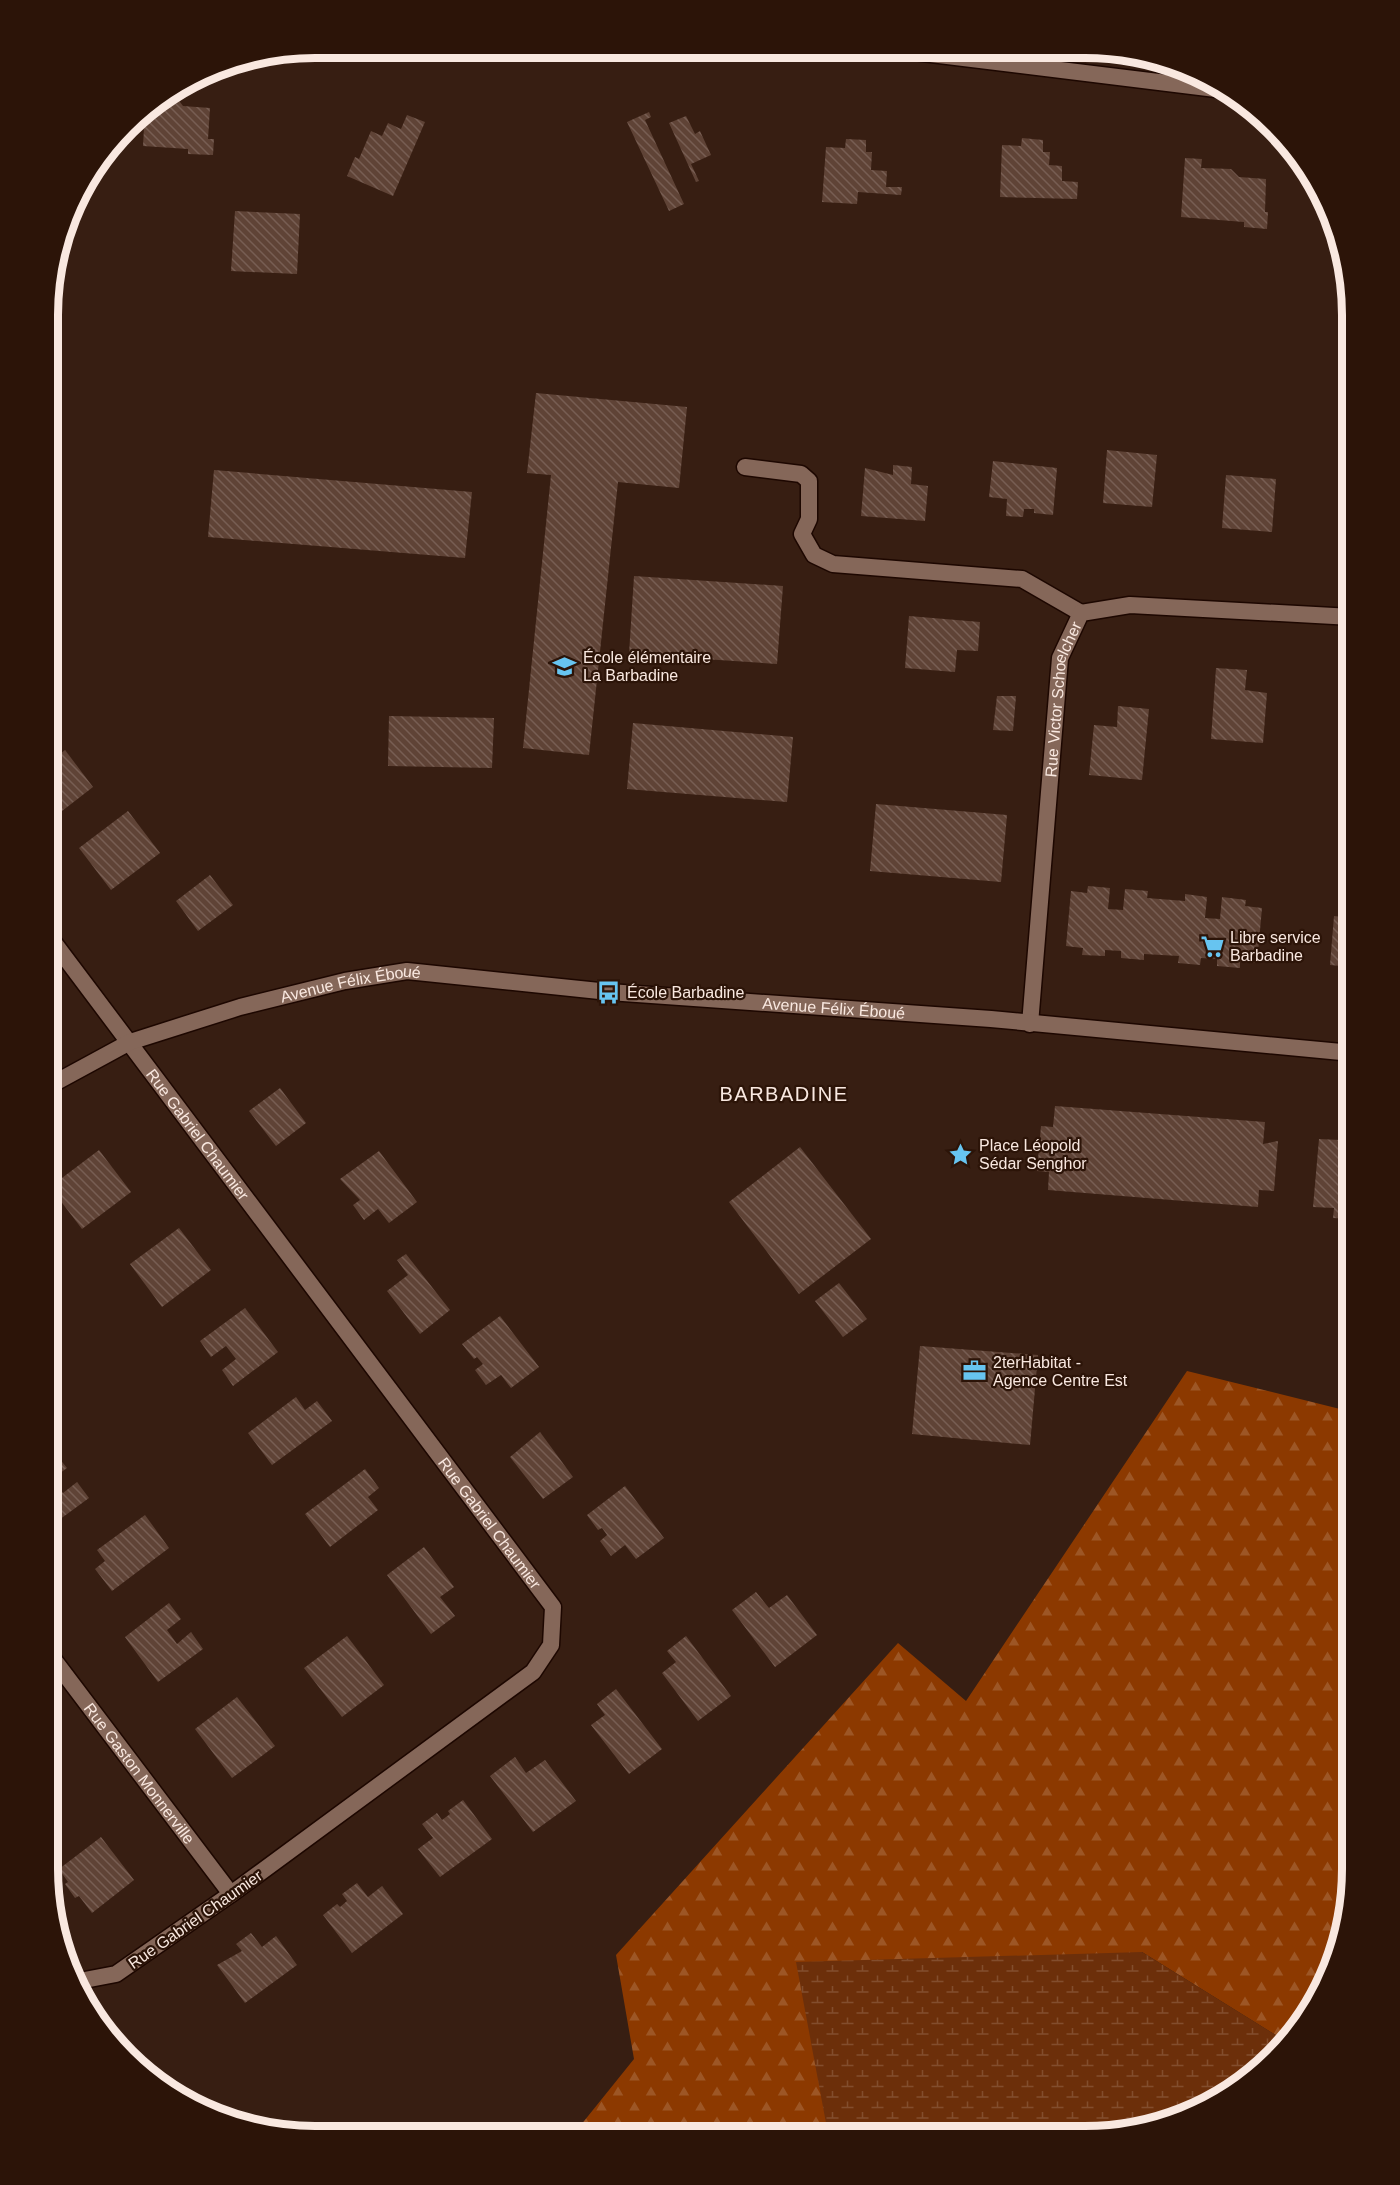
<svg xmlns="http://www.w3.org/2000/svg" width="1400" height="2185" font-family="Arial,sans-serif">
  <defs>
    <pattern id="forest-firs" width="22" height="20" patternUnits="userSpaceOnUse" patternTransform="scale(1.5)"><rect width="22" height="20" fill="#8c3900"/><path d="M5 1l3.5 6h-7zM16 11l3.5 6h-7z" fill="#9d5625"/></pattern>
    <pattern id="wetland-marsh" width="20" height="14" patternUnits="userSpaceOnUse" patternTransform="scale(1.5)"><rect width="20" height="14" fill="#6c2f0a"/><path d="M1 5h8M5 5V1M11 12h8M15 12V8" fill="none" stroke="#824d2d"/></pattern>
    <pattern id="building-back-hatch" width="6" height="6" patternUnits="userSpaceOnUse" patternTransform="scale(1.5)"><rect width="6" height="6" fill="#5f4336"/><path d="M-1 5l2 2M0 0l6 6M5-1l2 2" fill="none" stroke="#775e53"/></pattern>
  </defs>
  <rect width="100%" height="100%" fill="#371e12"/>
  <polygon fill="url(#forest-firs)" points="1187,1371 1352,1412 1351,1888 1332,1972 1297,2032 1287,2042 1142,1952 826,2123 1023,2137 572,2136 634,2059 616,1955 898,1643 966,1701"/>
  <polygon fill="url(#wetland-marsh)" points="1142,1952 1287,2042 1248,2082 1187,2117 1085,2137 1023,2137 826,2123 796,1962"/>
  <g fill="url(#building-back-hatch)">
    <polygon points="167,97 177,98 183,106 210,108 208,139 214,139 213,155 188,154 188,149 143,146 145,110"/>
    <polygon points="649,112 651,117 645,120 684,204 669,211 627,122"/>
    <polygon points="407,115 425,122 393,196 347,176 355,157 359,159 371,131 382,136 388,123 401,129"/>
    <polygon points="686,116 695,134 700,131 711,155 691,164 699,181 696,182 669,123"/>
    <polygon points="1022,138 1043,140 1043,152 1050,152 1049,165 1062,166 1062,181 1078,182 1077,199 1000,197 1002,145 1021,146"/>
    <polygon points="846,139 866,140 866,152 872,152 871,170 887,171 886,187 902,187 901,195 858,192 857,204 822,202 826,147 845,148"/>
    <polygon points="1185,158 1202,159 1201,168 1231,169 1239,177 1266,179 1265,212 1268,212 1267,229 1244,227 1244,222 1181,217"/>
    <polygon points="235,211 300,214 297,274 231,271"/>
    <polygon points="536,393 687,407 679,488 618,482 589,755 523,748 551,475 527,473"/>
    <polygon points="1107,450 1157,455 1152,507 1103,503"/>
    <polygon points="993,461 1057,468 1053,515 1034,513 1034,509 1024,509 1023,517 1006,516 1007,499 989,497"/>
    <polygon points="893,465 912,467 911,484 928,486 925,521 861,516 865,468 893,475"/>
    <polygon points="214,470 472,492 465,558 208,537"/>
    <polygon points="1226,475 1276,479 1272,532 1222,528"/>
    <polygon points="634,576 783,586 777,664 629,654"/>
    <polygon points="909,616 980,622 978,651 957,650 955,672 905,668"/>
    <polygon points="1216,668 1247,670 1245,690 1267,693 1263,743 1211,739"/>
    <polygon points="997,696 1016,696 1013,731 993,730"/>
    <polygon points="1118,706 1149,709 1142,780 1089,775 1094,725 1117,727"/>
    <polygon points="389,716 494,718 492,768 388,766"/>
    <polygon points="633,723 793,737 787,802 627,789"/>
    <polygon points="65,750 93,787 53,818 49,813 50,762"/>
    <polygon points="876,804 1007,815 1001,882 870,871"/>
    <polygon points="128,811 160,853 111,890 79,848"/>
    <polygon points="210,875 233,905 198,931 176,901"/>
    <polygon points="1088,886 1110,888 1108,909 1123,910 1125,889 1148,891 1147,898 1185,901 1185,894 1207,897 1205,918 1220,919 1222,897 1246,900 1245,906 1262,908 1257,963 1240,962 1240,968 1217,966 1217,959 1201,958 1200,965 1178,963 1179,956 1144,954 1144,960 1121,958 1121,951 1105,950 1105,956 1082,955 1083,948 1066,946 1071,891 1087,893"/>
    <polygon points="1334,916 1352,918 1352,967 1330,965"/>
    <polygon points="280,1088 306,1123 276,1146 249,1111"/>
    <polygon points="1055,1106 1265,1122 1263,1144 1278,1141 1274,1191 1259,1190 1258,1207 1048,1190 1049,1172 1037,1171 1041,1126 1053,1127"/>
    <polygon points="1341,1132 1352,1133 1352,1219 1333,1218 1334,1208 1313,1207 1319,1139 1340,1140"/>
    <polygon points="800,1147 871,1239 799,1294 729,1202"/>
    <polygon points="99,1150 131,1192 82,1229 50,1187"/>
    <polygon points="379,1151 417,1202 389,1223 378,1209 364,1220 353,1205 360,1200 340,1179"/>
    <polygon points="179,1228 211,1270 162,1307 130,1264"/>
    <polygon points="406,1254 450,1310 420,1334 387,1291 408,1275 397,1260"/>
    <polygon points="839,1283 867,1319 843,1337 815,1301"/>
    <polygon points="245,1308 278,1352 233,1386 222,1370 236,1359 226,1346 211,1357 200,1341"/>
    <polygon points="500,1316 539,1367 511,1388 501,1375 486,1385 475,1370 483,1364 477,1357 474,1359 462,1344"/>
    <polygon points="920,1346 1038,1355 1030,1445 912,1434"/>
    <polygon points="296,1397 305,1410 317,1401 332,1421 272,1465 248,1433"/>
    <polygon points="540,1432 573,1477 543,1499 510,1457"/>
    <polygon points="55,1453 67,1468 52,1479 63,1493 77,1482 89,1498 48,1528 49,1458"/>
    <polygon points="365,1469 379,1488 368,1497 378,1510 330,1547 305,1514"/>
    <polygon points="625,1486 664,1538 636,1559 625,1545 611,1556 600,1541 607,1535 602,1528 598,1530 587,1515"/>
    <polygon points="145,1515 169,1548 112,1591 95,1569 105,1561 97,1550"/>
    <polygon points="424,1547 454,1587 440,1597 455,1616 431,1634 387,1575"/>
    <polygon points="756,1592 769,1608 787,1595 817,1635 775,1667 732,1610"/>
    <polygon points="169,1603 181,1619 167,1630 177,1644 191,1632 203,1649 158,1682 125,1637"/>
    <polygon points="347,1636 384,1685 342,1717 304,1668"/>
    <polygon points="686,1636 731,1696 698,1721 662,1673 676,1662 667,1651"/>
    <polygon points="616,1689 662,1749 629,1774 591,1725 605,1715 597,1704"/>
    <polygon points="237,1697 275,1746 232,1778 195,1729"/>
    <polygon points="515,1757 526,1773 545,1760 576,1801 533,1832 490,1776"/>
    <polygon points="463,1800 492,1839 440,1877 418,1849 433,1838 422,1824 437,1813 442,1820 450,1814 448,1811"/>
    <polygon points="101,1837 134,1880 92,1913 79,1896 75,1898 65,1884 68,1882 59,1869"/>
    <polygon points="357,1883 368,1897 382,1886 403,1914 352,1953 323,1915 337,1904 340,1907 347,1901 342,1894"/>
    <polygon points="251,1933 262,1947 276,1936 297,1965 245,2003 217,1965 242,1951 236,1944"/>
  </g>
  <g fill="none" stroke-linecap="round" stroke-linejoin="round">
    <defs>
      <polyline id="service" points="745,467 801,474 809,481 809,519 802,534 814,555 833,564 1022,579 1081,613"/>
      <g id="minor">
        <polyline points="898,50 1224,90"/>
        <path id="s1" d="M49,936L553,1607L551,1645L533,1672L231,1894L116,1974L74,1982"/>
        <path id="s2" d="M1030,1024L1060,658L1081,613L1130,605L1352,617"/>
        <path id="s3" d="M49,1086L130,1042L240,1007L345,981L407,971L609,992L991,1019L1352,1053"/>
        <path id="s4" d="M48,1652L231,1894"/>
      </g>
    </defs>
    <use href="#service" stroke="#1d0700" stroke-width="19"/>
    <use href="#minor" stroke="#1d0700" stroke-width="19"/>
    <use href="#service" stroke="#856759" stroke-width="16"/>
    <use href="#minor" stroke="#856759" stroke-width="16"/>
  </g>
  <defs>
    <symbol id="school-bare" viewBox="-9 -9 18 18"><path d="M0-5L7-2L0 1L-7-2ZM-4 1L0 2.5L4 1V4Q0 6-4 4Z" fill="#67c4f0" stroke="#2c1408" stroke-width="2.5" paint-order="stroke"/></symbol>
    <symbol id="supermarket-bare" viewBox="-9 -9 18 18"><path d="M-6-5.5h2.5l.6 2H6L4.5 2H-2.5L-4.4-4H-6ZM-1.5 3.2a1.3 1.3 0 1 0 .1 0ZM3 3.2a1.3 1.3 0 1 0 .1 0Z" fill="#67c4f0" stroke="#2c1408" stroke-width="2.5" paint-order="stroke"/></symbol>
    <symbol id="bus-bare" viewBox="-9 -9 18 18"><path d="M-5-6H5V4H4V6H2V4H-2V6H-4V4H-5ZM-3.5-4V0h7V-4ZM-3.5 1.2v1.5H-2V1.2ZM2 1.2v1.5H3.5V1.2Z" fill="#67c4f0" stroke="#2c1408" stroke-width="2.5" paint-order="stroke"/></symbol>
    <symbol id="sight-bare" viewBox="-9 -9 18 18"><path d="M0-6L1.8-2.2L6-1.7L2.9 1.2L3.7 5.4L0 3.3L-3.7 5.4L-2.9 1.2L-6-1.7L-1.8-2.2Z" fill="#67c4f0" stroke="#2c1408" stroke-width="2.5" paint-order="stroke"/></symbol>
    <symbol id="office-bare" viewBox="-9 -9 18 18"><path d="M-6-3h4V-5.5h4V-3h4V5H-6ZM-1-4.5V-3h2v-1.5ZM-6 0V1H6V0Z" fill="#67c4f0" stroke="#2c1408" stroke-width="2.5" paint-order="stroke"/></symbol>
  </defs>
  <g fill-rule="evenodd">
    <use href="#school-bare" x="548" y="650" width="33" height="33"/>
    <use href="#supermarket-bare" x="1196" y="930" width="33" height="33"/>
    <use href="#bus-bare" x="592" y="976" width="33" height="33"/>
    <use href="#sight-bare" x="944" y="1138" width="33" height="33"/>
    <use href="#office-bare" x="958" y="1354" width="33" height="33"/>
  </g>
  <g text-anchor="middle" stroke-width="4.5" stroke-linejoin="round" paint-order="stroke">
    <g font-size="16" fill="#f9e8e0" stroke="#2c1408" text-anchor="start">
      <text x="583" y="663">École élémentaire<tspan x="583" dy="18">La Barbadine</tspan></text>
      <text x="1230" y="943">Libre service<tspan x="1230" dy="18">Barbadine</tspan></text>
      <text x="627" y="998">École Barbadine</text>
      <text x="979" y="1151">Place Léopold<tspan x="979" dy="18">Sédar Senghor</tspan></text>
      <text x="993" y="1368">2terHabitat -<tspan x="993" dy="18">Agence Centre Est</tspan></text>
    </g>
    <g font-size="16" fill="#f9e8e0" stroke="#2c1408">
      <text dy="6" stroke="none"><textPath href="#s2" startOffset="327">Rue Victor Schoelcher</textPath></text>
      <text dy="6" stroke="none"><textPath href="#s3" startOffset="321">Avenue Félix Éboué</textPath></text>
      <text dy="6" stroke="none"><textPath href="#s3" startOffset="807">Avenue Félix Éboué</textPath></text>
      <text dy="6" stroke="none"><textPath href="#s1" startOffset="248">Rue Gabriel Chaumier</textPath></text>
      <text dy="6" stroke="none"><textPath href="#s1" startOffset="734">Rue Gabriel Chaumier</textPath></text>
      <text dy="6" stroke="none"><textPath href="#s4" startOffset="152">Rue Gaston Monnerville</textPath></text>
      <text transform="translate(195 1919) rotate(-35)" y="6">Rue Gabriel Chaumier</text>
    </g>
    <g font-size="20" letter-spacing="1.5" fill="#f9e8e0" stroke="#2c1408">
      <text x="784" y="1101">BARBADINE</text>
    </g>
  </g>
  <path d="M0 0H1400V2185H0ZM315 58H1085A257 257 0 0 1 1342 315V1869A257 257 0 0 1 1085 2126H315A257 257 0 0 1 58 1869V315A257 257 0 0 1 315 58Z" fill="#2c1408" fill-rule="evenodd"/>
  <path fill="none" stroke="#f9e8e0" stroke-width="8" d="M315 58H1085A257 257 0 0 1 1342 315V1869A257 257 0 0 1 1085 2126H315A257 257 0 0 1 58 1869V315A257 257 0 0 1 315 58Z"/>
</svg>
